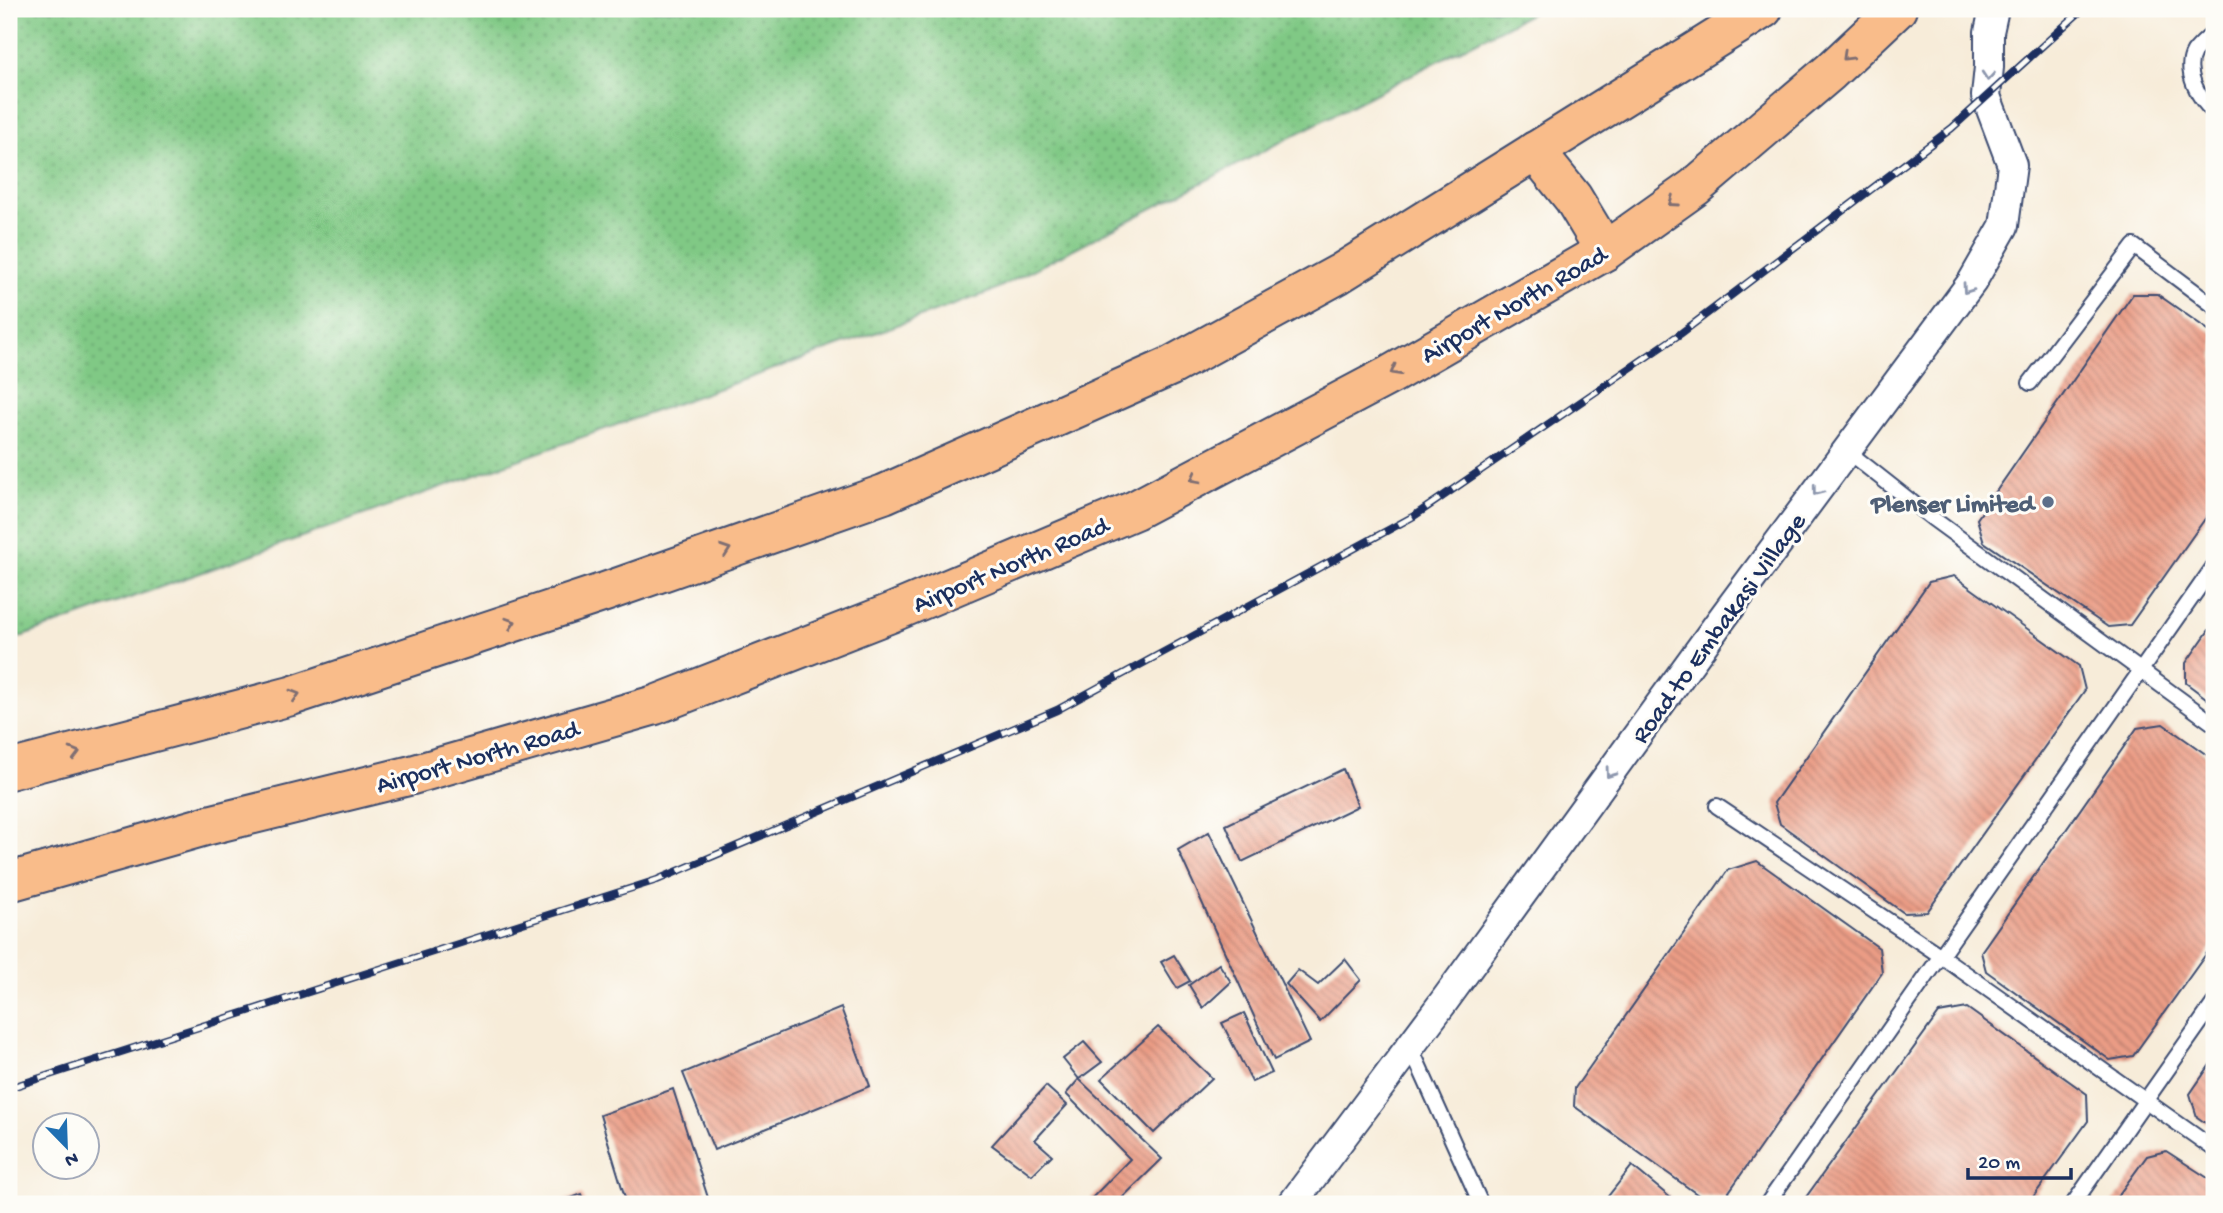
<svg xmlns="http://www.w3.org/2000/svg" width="2223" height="1213" font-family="'Gochi Hand',sans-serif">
  <defs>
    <pattern id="grass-dots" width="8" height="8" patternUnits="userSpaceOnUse" patternTransform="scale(1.75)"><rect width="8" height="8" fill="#80c985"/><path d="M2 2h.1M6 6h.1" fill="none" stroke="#68a470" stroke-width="1.8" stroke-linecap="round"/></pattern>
    <pattern id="building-back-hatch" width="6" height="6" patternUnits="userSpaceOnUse" patternTransform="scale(1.75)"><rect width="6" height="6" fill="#eb9c85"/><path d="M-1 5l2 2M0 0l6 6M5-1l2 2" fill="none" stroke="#be8070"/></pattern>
  </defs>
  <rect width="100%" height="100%" fill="#fdfcf7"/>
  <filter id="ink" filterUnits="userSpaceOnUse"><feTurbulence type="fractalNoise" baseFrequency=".0143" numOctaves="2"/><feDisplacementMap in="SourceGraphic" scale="14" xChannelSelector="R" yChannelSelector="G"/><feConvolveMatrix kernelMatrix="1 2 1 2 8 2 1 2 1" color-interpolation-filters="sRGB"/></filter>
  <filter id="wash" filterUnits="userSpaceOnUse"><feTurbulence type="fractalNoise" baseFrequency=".00686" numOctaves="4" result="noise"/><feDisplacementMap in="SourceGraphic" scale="28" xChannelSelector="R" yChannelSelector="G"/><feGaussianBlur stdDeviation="1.57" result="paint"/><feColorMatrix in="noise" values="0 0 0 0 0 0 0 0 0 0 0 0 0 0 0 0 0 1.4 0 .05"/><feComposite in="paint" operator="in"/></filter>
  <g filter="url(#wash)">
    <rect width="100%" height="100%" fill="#f7ecd9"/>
    <polygon fill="url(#grass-dots)" stroke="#4e7c72" stroke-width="2" points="9,9 1539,9 990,292 9,641"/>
    <g id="blocks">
      <g fill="url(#building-back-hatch)">
        <polygon points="2133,294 2157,294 2214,334 2214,506 2130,625 2108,627 1984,542 1977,519"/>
        <polygon points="1954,576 2079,666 2085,690 1927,912 1904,913 1780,824 1774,803 1929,582"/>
        <polygon points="2214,623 2214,704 2186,683 2186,663"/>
        <polygon points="2163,724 2214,760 2214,943 2133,1056 2110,1060 1986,971 1981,952 2137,728"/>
        <polygon points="1343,769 1358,806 1242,862 1226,825"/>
        <polygon points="1209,832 1310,1042 1274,1060 1178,850"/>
        <polygon points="1757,861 1879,948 1882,973 1726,1196 1701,1197 1574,1106 1575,1088 1728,870"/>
        <polygon points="1174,955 1190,981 1177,988 1161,962"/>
        <polygon points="1345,959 1361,980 1320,1022 1286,984 1298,970 1318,985"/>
        <polygon points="1219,964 1231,982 1203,1008 1189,985"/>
        <polygon points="841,1008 870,1086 714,1150 683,1073"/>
        <polygon points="1967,1008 2087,1094 2088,1121 2028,1204 1801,1204 1939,1013"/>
        <polygon points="1244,1013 1272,1073 1252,1082 1222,1023"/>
        <polygon points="1158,1027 1212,1078 1154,1133 1101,1079"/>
        <polygon points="1084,1042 1102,1062 1079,1079 1063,1059"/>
        <polygon points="2214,1059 2214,1129 2197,1117 2190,1094"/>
        <polygon points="1079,1079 1162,1159 1116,1204 1086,1204 1130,1159 1066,1094"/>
        <polygon points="1046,1086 1067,1105 1035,1140 1052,1155 1032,1175 992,1145"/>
        <polygon points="673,1089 710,1204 627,1204 600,1115"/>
        <polygon points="2166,1151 2214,1182 2214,1204 2112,1204 2147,1156"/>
        <polygon points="1632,1166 1678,1204 1602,1204"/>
        <polygon points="582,1194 586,1204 555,1204"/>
      </g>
    </g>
  </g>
  <g filter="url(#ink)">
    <use href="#blocks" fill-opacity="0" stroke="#3c4b70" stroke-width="2"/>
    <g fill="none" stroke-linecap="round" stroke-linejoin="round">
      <defs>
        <g id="lane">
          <path d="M2214,32C2208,38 2199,45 2194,52C2183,71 2199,100 2214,112"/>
          <polyline points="2030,383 2134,246 2214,306"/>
          <polyline points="1847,451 1932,518 2214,724"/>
          <polyline points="1717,806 1941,956 2214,1149"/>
          <polyline points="1410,1046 1481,1204"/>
          <polyline points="1767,1204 2214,566"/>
          <polyline points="2073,1204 2214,1003"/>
        </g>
        <polyline id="street" points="1292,1204 1445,1000 1724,616 1972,282 2004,226 2012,165 1986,96 1989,67 1989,32 1994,9"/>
        <g id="primary">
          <polyline points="1535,151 1573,198 1605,251"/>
          <polyline points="9,770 291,696 605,592 884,494 1169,367 1339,274 1763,9"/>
          <polyline points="9,882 209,825 412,775 655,705 891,613 1135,510 1390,375 1605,251 1695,187 1830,72 1897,9"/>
        </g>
      </defs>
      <use href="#lane" stroke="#3c4b70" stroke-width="18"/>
      <use href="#street" stroke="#3c4b70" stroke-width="32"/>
      <use href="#primary" stroke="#3c4b70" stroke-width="42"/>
      <use href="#lane" stroke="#fff" stroke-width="14"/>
      <use href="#street" stroke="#fff" stroke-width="28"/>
      <use href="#primary" stroke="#f9bc8a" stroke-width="38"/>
      <defs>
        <polyline id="rail" points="9,1088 657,880 1057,710 1414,516 1680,334 1952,128 2083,9"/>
      </defs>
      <use href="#rail" stroke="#1b2f5e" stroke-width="8"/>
      <use href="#rail" stroke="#fdfcf7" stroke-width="5" stroke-dasharray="16" stroke-linecap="butt"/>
    </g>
    <defs><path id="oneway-chevron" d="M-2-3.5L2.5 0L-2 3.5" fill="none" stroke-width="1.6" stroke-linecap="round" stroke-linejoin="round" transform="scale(1.75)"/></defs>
    <g stroke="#7f6e72">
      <use href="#oneway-chevron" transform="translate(1847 56) rotate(136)"/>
      <use href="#oneway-chevron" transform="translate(1673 202) rotate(145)"/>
      <use href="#oneway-chevron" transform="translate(1395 371) rotate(151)"/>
      <use href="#oneway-chevron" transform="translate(1195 478) rotate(152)"/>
      <use href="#oneway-chevron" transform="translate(726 550) rotate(-19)"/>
      <use href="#oneway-chevron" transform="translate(511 623) rotate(-18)"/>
      <use href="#oneway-chevron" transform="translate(295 695) rotate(-17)"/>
      <use href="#oneway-chevron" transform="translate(75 753) rotate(-15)"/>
    </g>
    <g stroke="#8d97ae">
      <use href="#oneway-chevron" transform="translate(1988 76) rotate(95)"/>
      <use href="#oneway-chevron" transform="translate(1967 289) rotate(125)"/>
      <use href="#oneway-chevron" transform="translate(1817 491) rotate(127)"/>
      <use href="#oneway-chevron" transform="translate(1610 773) rotate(126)"/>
    </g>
  </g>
  <circle fill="#5c6f8a" stroke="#fdfcf7" stroke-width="2.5" cx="2048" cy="502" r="7"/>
  <g text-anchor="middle" stroke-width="6" stroke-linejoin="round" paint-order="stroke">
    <g font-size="26" fill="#1b2f5e" stroke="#fdfcf7">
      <text transform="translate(1513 303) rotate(-30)" y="9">Airport North Road</text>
      <text transform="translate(1010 563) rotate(-23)" y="9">Airport North Road</text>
      <text transform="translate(1717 627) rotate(-54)" y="9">Road to Embakasi Village</text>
      <text transform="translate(477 755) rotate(-16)" y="9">Airport North Road</text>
    </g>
    <g font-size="26" font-weight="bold" fill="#4e5e75" stroke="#fdfcf7" text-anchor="end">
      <text x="2034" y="511">Plenser Limited</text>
    </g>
  </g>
  <rect width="2223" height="1213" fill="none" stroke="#fdfcf7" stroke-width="35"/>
  <g transform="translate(66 1146) rotate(157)"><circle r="33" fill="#fdfcf7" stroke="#a3aaba" stroke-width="2"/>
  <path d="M0-5L12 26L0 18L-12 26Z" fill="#1f6fb2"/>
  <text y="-10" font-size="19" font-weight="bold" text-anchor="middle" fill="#1b2f5e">N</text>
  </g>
  <path d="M1968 1168v10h103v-10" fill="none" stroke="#1b2f5e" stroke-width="3.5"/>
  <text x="1978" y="1168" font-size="21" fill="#1b2f5e" stroke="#fdfcf7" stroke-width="5" paint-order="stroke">20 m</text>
</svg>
